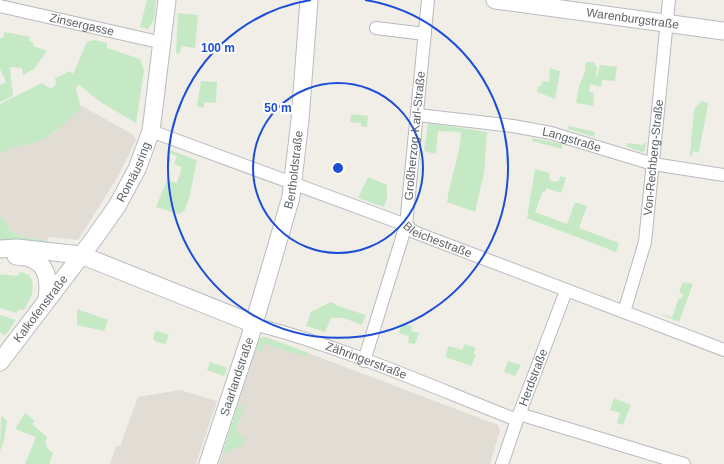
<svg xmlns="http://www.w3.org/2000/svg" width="724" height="464" font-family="Arial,sans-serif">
  <rect width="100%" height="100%" fill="#f1eee7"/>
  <g fill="#e1ddd5">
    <polygon points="82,106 132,134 136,140 117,178 78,240 48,237 47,241 20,236 10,231 5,219 0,218 0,153 9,148 26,145 55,133"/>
    <polygon points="266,337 498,425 500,430 490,464 219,464 258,341"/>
    <polygon points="180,390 217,401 196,464 110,464 116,446 120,446 138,397"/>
  </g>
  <g fill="#c5e9c4">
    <polygon points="147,0 156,0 154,20 148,29 140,27"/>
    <polygon points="178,13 198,15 195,48 182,46 179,54 176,52"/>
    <polygon points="4,32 30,37 29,41 34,43 33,46 47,51 34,69 23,75 22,68 10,67 13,96 0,102 0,85 6,82 0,69 0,38 3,38"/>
    <path d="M95,40L107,43V48L140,59L144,71L136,123L99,101L78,84L76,89L81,108C68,120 56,134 39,141C26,146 12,146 0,153V104L42,83L47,87L52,88L56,84L55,78L70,71L73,74L86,44L88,41Z"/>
    <polygon points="586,62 594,62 597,68 596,76 597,77 600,65 617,67 615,81 602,80 601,87 590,84 589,92 594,93 593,106 576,103 579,86 585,72"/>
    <polygon points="550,68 560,71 555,99 537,92 538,86 541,86 542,81 549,82"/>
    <polygon points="201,81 217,82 216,103 204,102 204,108 197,106"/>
    <path d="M701,101L708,103C706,120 701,136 699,153L693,151L692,156L690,155L694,110Z"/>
    <polygon points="351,114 368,116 367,127 361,126 361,123 350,122"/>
    <path d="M428,123L487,132L484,173L475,212L447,202C450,178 460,156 461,132L438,131L436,154L424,151Z"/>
    <polygon points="569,126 595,132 594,137 568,129"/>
    <polygon points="532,138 562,144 562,149 532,141"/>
    <polygon points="627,143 643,145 644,143 646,143 645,151 642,152 627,147"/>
    <polygon points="170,150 197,160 189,199 184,211 179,214 156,207 167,180 177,183 182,167 174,164 177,156 168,153"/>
    <polygon points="535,169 549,173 550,180 555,182 559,181 560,176 566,178 561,193 546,188 545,192 543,191 535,212 567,224 575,202 587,206 579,228 619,243 616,252 527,218"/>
    <polygon points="368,177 387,185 387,198 384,207 358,198"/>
    <polygon points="0,218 5,219 10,231 20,236 47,241 46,243 0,240"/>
    <path d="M21,272L29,275C37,288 31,298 24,310L20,309L16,313L0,308V274L17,276Z"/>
    <polygon points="683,282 693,284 679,322 657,313 672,317 679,298 682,298 683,294 679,292"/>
    <polygon points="331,302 338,306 366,315 362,325 344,318 331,318 325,332 306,326 311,312"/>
    <polygon points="77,309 108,320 104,331 77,325"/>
    <polygon points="0,315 16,320 5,336 0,332"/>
    <polygon points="402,323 412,326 411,331 419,333 415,344 408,343 409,336 399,333"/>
    <polygon points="158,331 169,335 165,344 157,342 153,339 155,332"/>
    <polygon points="265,337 308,353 306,357 265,344 262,352 255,349 260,338"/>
    <polygon points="465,344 476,348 473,354 476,355 471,366 445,357 449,346 462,350"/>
    <polygon points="508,361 521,365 515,376 504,372"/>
    <polygon points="210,362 227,368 224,376 207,370"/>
    <polygon points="614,398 631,405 623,425 617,423 620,413 610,410"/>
    <polygon points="238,405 244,406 236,430 240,436 245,438 243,445 222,454"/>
    <polygon points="25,413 35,421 32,424 47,437 45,442 48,449 53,453 49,464 25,464 36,437 15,429"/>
    <polygon points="1,416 7,420 4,441 0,451"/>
  </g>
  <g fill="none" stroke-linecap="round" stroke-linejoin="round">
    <defs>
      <g id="street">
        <path id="s1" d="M0,6L163,43"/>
        <polyline points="376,28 425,34"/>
        <path id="s2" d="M418,115L513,126L551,133L653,164L724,175"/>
        <path id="s3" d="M151,131L406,225L414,232L724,350"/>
        <path id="s4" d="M624,312L645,242L669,0"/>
        <path id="s5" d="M254,324C344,347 430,386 517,420"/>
        <path id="s6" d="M364,361L406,225L428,0"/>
        <polyline points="519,414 684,464"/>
        <path id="s7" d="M502,464L517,420L566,291"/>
      </g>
      <g id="secondary">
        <path id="s8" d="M495,0L724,31"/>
        <polyline points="0,249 17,248 81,255 254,324"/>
        <path d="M16,256C22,257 29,257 34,260C49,267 49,286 47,299"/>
        <path id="s9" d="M0,362L93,240L117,206L137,169L151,131L167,0"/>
        <path id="s10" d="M208,464L250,337L291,197L300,120L309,0"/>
      </g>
    </defs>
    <use href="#street" stroke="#b7babe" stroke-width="14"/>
    <use href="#secondary" stroke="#b8bcc1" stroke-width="19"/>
    <use href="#street" stroke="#fff" stroke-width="12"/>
    <use href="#secondary" stroke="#fff" stroke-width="17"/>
  </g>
  <g fill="none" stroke="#1d4ed8" stroke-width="2">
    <circle cx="338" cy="168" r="85"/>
    <path d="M365 0A170 170 0 1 1 311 0"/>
  </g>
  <g text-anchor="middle" stroke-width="4" stroke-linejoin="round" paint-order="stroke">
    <g font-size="12" fill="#5e6368" stroke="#fff">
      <text dy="4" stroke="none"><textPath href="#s8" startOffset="139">Warenburgstraße</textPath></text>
      <text dy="4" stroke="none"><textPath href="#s1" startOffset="84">Zinsergasse</textPath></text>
      <text dy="4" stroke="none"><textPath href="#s6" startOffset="232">Großherzog-Karl-Straße</textPath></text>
      <text dy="4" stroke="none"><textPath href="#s2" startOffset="156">Langstraße</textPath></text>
      <text dy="4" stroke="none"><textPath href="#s4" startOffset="158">Von-Rechberg-Straße</textPath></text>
      <text dy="4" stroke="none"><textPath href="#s10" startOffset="307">Bertholdstraße</textPath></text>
      <text dy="4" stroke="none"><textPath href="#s9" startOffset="233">Romäusring</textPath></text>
      <text dy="4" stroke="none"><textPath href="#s3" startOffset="307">Bleichestraße</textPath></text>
      <text dy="4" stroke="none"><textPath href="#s9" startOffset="67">Kalkofenstraße</textPath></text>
      <text dy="4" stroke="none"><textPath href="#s5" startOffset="118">Zähringerstraße</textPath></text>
      <text dy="4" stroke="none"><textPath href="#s10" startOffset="92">Saarlandstraße</textPath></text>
      <text dy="4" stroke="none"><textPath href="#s7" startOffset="92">Herdstraße</textPath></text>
    </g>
  </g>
  <circle cx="338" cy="168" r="6" fill="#1d4ed8" stroke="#fff" stroke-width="2"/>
  <g font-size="12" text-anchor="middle" font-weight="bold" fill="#1d4ed8" stroke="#fff" stroke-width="4" stroke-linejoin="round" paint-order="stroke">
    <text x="218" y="52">100 m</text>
    <text x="278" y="112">50 m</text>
  </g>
</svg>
